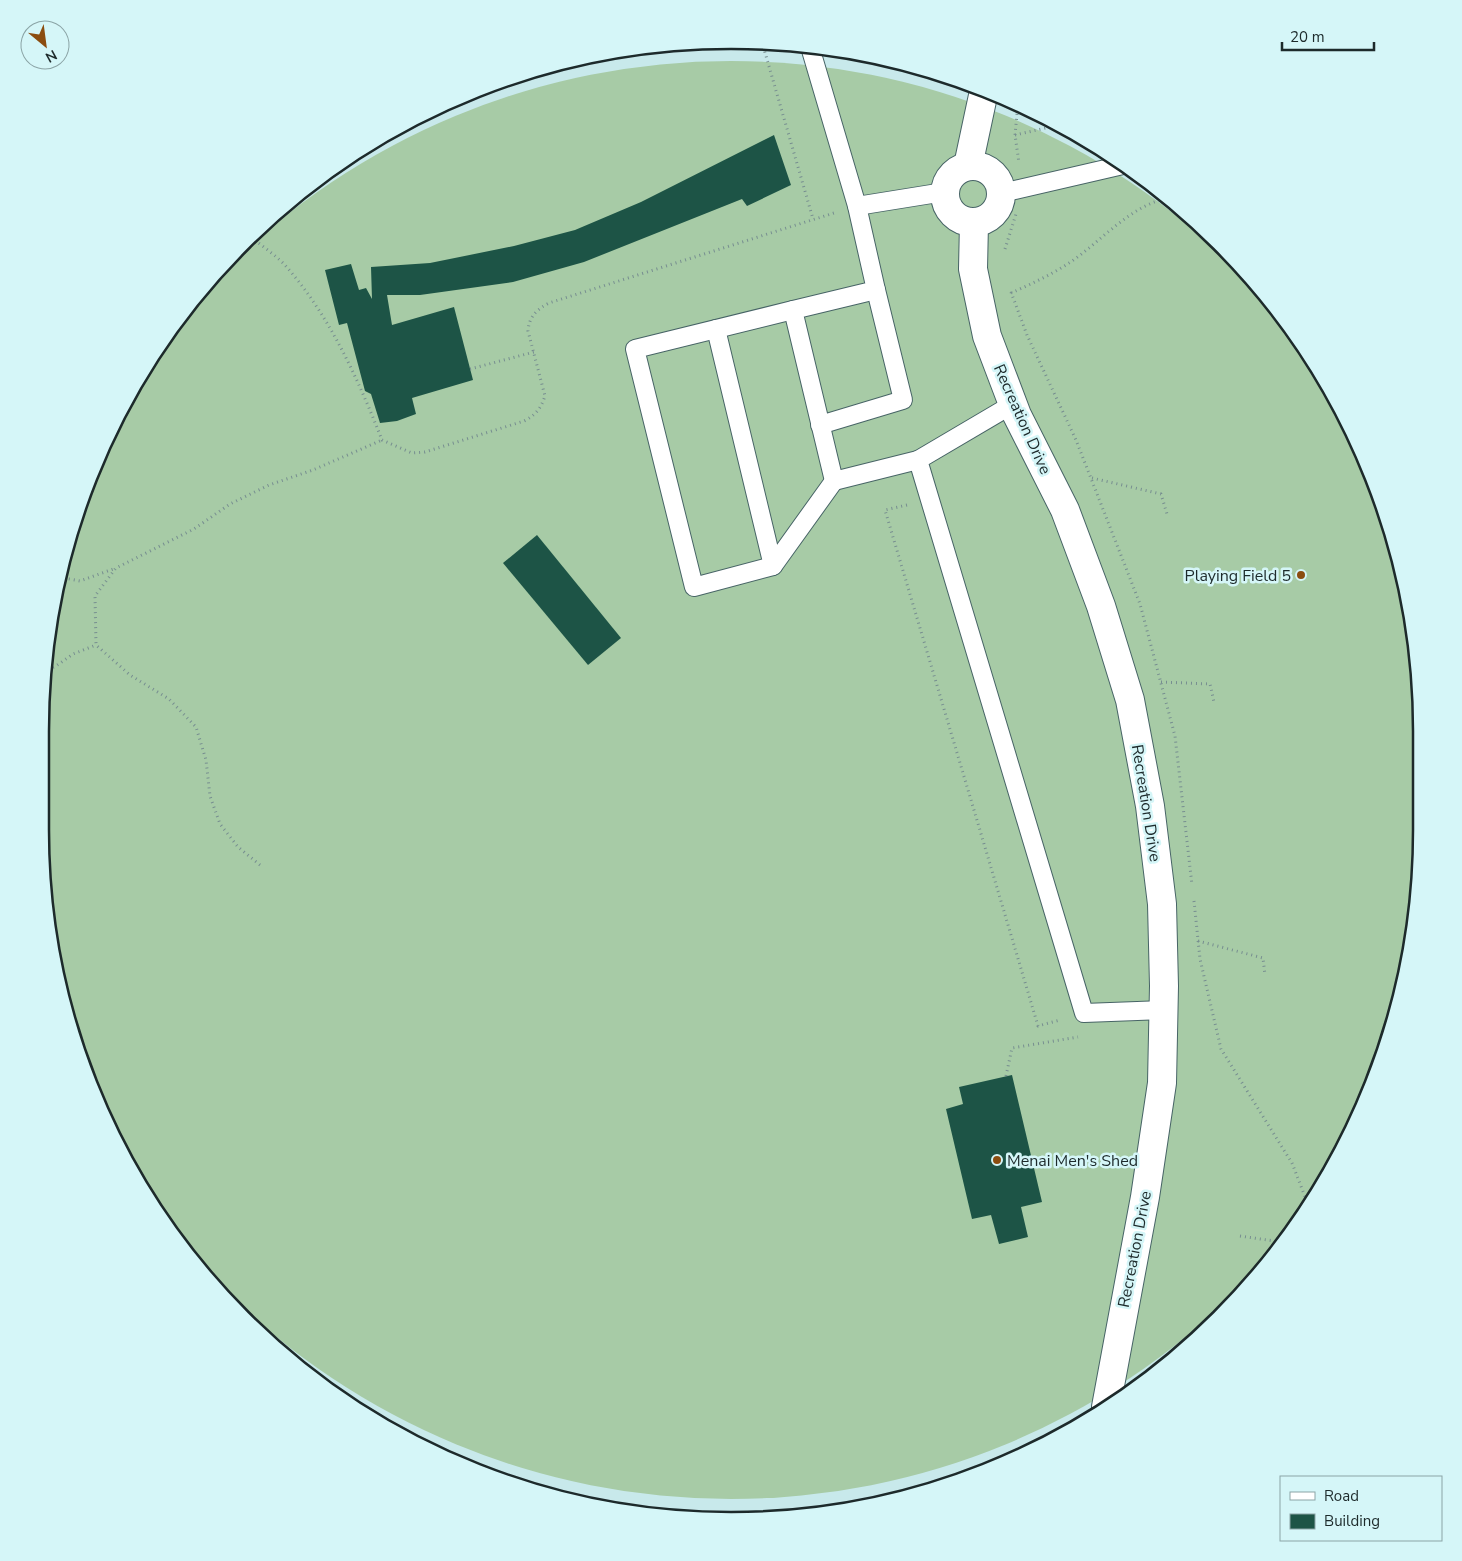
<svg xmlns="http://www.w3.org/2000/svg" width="1462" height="1561" font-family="'Nunito Sans',sans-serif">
  <rect width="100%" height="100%" fill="#c8e9eb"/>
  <circle fill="#a7cba6" cx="731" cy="780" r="719"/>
  <g fill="#1d5446">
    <polygon points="774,135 791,185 747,206 742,199 584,262 513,282 420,295 387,295 392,325 454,307 473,380 412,398 416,414 397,421 380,423 371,394 365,391 347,323 339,325 325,270 351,264 359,290 366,288 372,299 371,267 430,263 514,246 575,230 641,202"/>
    <polygon points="537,535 621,638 588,665 503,563"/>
    <polygon points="1012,1075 1042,1202 1021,1207 1028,1237 999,1244 991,1215 972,1219 946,1109 963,1104 959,1087"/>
  </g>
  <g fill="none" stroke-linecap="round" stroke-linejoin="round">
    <defs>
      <g id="service">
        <polyline points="810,47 857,206 876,290 793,310 834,481 918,460"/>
        <polyline points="1002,193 1123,165"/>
        <polyline points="857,206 944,192"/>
        <polyline points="793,310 635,349 694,587 773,566 834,481"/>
        <polyline points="716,329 773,566"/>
        <polyline points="1013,404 918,460 1084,1013 1164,1010"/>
        <polyline points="820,425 903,400 876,290"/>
      </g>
      <g id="minor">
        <circle cx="973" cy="194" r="28"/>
        <polyline points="968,166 984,91"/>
        <polyline points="974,223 973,269 987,336 1017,415 1065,510 1101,606 1130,700 1150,806 1162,904 1164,986 1162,1083 1145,1197 1106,1407"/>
      </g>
    </defs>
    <use href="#service" stroke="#476466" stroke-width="20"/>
    <use href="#minor" stroke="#476466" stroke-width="30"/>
    <g stroke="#778e90" stroke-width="3" stroke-dasharray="1 4" stroke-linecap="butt">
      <polyline points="762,42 813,219"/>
      <polyline points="1018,104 1015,135 1019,163"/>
      <polyline points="1015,135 1059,125"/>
      <path d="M251,237C262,246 274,254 284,264C329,314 358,379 382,440L412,453L425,452L524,421C536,415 541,408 545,396L528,331C529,317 536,310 549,303L834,213"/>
      <polyline points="1005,249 1016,214"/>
      <polyline points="1011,292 1027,335 1076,440 1140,604 1175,736 1192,885"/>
      <path d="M1011,293C1031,284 1051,275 1069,263C1101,242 1129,206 1168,198"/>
      <polyline points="470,369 534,352"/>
      <polyline points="1092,478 1161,494 1167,514"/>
      <polyline points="907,505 885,510 1038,1026 1060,1020"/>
      <polyline points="59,577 80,581 116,568"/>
      <polyline points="44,672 56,666 73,654 96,645"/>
      <polyline points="1161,682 1210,684 1214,702"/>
      <polyline points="260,865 238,847 220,824 210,796 206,760 196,727 169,699 130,675 96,645 95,596 116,568 194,529 230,504 269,485 313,470 382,440"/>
      <polyline points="1194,901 1200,959 1221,1049 1292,1163 1309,1207"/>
      <polyline points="1198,941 1263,958 1265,975"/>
      <polyline points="1006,1076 1012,1048 1078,1037"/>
      <polyline points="1240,1236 1281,1242"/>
    </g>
    <use href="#service" stroke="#fff" stroke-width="18"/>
    <use href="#minor" stroke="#fff" stroke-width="28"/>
  </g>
  <g fill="#8b4d10" stroke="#d5f6f8" stroke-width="2">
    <circle cx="1301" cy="575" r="5"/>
    <circle cx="997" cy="1160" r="5"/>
  </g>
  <g text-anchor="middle" stroke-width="5" stroke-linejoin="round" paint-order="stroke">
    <g font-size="16" fill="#1d2a2b" stroke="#d5f6f8">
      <text transform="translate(1023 419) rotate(66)" y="6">Recreation Drive</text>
      <text transform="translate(1147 803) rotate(81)" y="6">Recreation Drive</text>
      <text transform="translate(1134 1249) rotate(-79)" y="6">Recreation Drive</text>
    </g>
    <g font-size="16" fill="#1d2a2b" stroke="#d5f6f8" text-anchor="end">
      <text x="1291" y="581">Playing Field 5</text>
      <text x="1007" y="1166" text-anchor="start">Menai Men's Shed</text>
    </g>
  </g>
  <path d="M0 0H1462V1561H0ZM731 49H731A682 682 0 0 1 1413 731V830A682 682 0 0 1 731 1512H731A682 682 0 0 1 49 830V731A682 682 0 0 1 731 49Z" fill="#d5f6f8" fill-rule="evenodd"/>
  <path fill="none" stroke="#1d2a2b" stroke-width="2.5" d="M731 49H731A682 682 0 0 1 1413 731V830A682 682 0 0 1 731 1512H731A682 682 0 0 1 49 830V731A682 682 0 0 1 731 49Z"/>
  <rect x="1280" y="1476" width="162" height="65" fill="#d5f6f8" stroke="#8ba4a6"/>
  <rect x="1290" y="1492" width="25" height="8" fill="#ffffff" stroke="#8ba4a6"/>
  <text x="1324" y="1501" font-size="15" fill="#1d2a2b">Road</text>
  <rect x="1290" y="1514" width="25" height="15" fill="#1d5446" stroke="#8ba4a6"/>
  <text x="1324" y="1526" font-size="15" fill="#1d2a2b">Building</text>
  <g transform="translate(45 45) rotate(151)"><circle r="24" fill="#d5f6f8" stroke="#8ba4a6"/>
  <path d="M0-4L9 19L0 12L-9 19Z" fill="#8b4d10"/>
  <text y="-8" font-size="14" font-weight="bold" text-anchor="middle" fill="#1d2a2b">N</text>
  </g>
  <path d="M1282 42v8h92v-8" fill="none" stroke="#1d2a2b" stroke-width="2.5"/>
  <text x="1290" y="42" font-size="15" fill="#1d2a2b" stroke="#d5f6f8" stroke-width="4" paint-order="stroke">20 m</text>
</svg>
